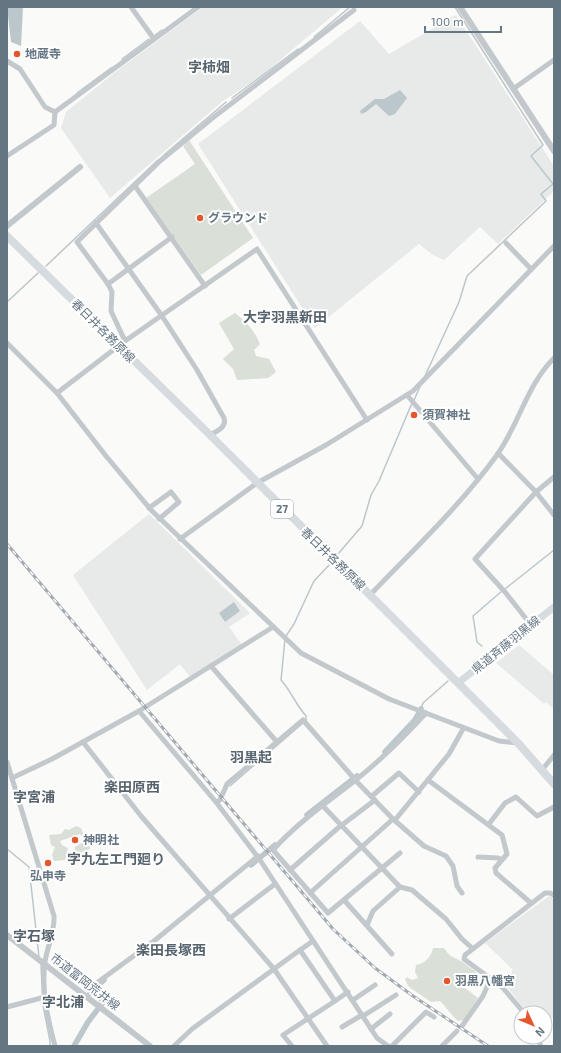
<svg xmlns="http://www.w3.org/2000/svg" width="561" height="1053" font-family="'Exo 2','Noto Sans JP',sans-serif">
  <rect width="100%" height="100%" fill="#fafaf8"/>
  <g fill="#e8e9e9">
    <polygon points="203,7 343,7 261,76 223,101 110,198 61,128 66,112 114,73"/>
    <polygon points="456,15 554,166 554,191 498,244 480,227 444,260 433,255 419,244 315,328 198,144 360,21 389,54"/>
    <polygon points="149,514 250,613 229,627 242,645 190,677 180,664 147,690 73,575"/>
    <polygon points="519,645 554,675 554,709 546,702 544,704 496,663"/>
    <polygon points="549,896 554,898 554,1016 545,1023 545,1013 527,1013 503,981 512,973 512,969 485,943"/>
  </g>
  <g fill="#dadfd7">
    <polygon points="189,140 253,238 201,275 146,198 195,164 183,146"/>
    <path d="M235,313C247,322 254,330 260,344L254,350L256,356L269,359L276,372L268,378L237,380L233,369L223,359L234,349L219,323Z"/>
    <polygon points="76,826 81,828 86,841 91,846 90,849 75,855 75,847 82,843 83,839 80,834 60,841 62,845 68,848 65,860 54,861 52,855 55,847 51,845 49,835 61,834 65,829 69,830"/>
    <path d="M433,948H444C451,958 450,955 459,960C465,963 470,968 476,972L475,977L464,987L478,998L464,1020L458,1021C450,1014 447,1008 440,1001L431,1002L409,987L405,980L407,977L412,980L418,978L415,972L416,965C425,964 431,957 433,948Z"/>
  </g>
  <g fill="#bbc7cb">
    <polygon points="7,7 23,7 21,46 11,42"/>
    <polygon points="400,90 407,98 395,114 389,116 376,104 366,112 361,114 360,111 375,99 384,99"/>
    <polygon points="234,602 240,611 225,622 219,613"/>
  </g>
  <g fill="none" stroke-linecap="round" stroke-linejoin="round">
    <g stroke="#bbc7cb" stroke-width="1.5">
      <polyline points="155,35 162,30"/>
      <polyline points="314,37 350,7"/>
      <polyline points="122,59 149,39"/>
      <polyline points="77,93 111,68"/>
      <polyline points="232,98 298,49"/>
      <polyline points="164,155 226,102"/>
      <polyline points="46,266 158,160"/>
      <polyline points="7,302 38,273"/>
      <polyline points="425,376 459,302 467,276 546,201 541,194 553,184 531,156 543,145 455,7"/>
      <polyline points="414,400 420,387"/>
      <polyline points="338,554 362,526 371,495 379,481 412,403"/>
      <polyline points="505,589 554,550"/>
      <polyline points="286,636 294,624 314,581 331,563"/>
      <path d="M285,639L281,680C291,691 296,705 306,716V721"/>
      <polyline points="482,646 477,642 473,616 502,591"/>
      <polyline points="421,709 423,703 448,681"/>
      <polyline points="230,786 303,723"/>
      <polyline points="7,849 29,867 39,957"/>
      <polyline points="41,965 43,1005 50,1041 50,1046"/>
    </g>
    <g stroke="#bbc7cb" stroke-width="5.5">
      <polyline points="385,752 415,720 421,709"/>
      <polyline points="307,815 357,776"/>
      <polyline points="251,865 275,845"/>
      <polyline points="74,1046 88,1022 104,1001 99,997 99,984 104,980"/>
    </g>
    <g stroke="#c3c8cc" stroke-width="5">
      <polyline points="131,7 154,39"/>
      <polyline points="7,61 20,69 45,107 55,112"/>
      <polyline points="513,89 554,60"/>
      <polyline points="7,156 54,125 55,112 198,7"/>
      <polyline points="135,186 205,286"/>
      <path d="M96,223L162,316L197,370L224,418C227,427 217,431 210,435"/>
      <polyline points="506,243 531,269"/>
      <polyline points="108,284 172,237"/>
      <polyline points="125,341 111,311 112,292 108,284 77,242 160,161 215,116 354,10"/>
      <polyline points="7,343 57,393 106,456 152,511 301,653 389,699 499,741 518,743"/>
      <polyline points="57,393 125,341 257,249 367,420"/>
      <polyline points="407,395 478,479"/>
      <polyline points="498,453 536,492 554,515"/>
      <polyline points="149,508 171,492 179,502 159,519"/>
      <polyline points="180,539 257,483 326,445 413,391 554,246"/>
      <path d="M370,595C414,549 460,506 497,455C519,424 527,385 554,358"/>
      <polyline points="531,625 505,592 475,559 536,492 554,477"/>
      <polyline points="211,666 277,742"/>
      <polyline points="139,711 216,802 260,860 377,1038 388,1046"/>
      <polyline points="83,742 141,816 274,969 327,1046"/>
      <path d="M7,762L54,916C55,932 47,947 45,962C41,990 48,1020 55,1046"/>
      <polyline points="542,770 554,755"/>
      <polyline points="12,778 52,759 139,711 273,627"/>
      <polyline points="428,780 502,835 507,854 495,868 496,873 531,903"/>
      <polyline points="372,796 399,773 419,792"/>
      <polyline points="216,802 220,800 227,784 303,720 358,783 393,819 424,846 446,856 453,866 457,886 462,893"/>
      <polyline points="322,805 400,887 412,890 446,919 462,939 472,948"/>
      <polyline points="395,820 449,754 463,729"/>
      <polyline points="489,824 505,803 516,797 537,816 554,807"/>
      <path d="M400,853L328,913L273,850C298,822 328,802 357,779C382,759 404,737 426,713"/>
      <polyline points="478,857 498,858 502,860"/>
      <polyline points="290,870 338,828 375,800"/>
      <polyline points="310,893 393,819"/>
      <polyline points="344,900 392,954"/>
      <polyline points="229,919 275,884"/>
      <polyline points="367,925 373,911 400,887"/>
      <polyline points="300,950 313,941"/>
      <polyline points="87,997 98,982 154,941 258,856"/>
      <polyline points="353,1000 375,985"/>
      <polyline points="7,1007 45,997"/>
      <polyline points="524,1013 503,988 464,959 465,955 545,893 550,893 554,895"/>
      <polyline points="363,1016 396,995"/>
      <polyline points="462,1026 483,996 490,980"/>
      <polyline points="342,1027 362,1015"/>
      <polyline points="371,1029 390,1014"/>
      <polyline points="537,1037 541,1046"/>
      <polyline points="174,1046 192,1029 300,950 335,1001 348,992"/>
      <polyline points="292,1046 283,1035 335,1001"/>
      <polyline points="392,1046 426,1012 434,1017"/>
      <polyline points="442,1046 457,1031"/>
    </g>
    <g stroke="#c3c8cc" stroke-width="6">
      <polyline points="460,7 554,151"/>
      <polyline points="7,226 80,167"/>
      <polyline points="7,935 150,1046"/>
    </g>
    <polyline stroke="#d6dbdf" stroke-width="7" points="458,683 554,607"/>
    <polyline stroke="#d6dbdf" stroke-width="8" points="7,236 210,435 518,743 554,784"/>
    <defs>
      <polyline id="rail" points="7,544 333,929 375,968 413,996 488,1046"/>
    </defs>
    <use href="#rail" stroke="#a2aab0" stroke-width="3"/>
    <use href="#rail" stroke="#fff" stroke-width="1.5" stroke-dasharray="4.5" stroke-linecap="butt"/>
  </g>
  <g fill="#e4572e" stroke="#fff" stroke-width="1.5">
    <circle cx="17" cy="54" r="4"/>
    <circle cx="200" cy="218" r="4"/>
    <circle cx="414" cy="415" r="4"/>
    <circle cx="75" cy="840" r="4"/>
    <circle cx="48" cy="863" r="4"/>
    <circle cx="447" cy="981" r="4"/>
  </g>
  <g text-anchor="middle" stroke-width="4" stroke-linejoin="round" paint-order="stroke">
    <rect fill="#fff" stroke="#939fa8" stroke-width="1" x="271" y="500" width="22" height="18" rx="3"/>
    <g font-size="11" font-weight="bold" fill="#657683">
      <text x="282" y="513">27</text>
    </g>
    <g font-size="12" font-weight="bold" fill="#657683" stroke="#fff" text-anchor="start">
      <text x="25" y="58">地蔵寺</text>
      <text x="208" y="222">グラウンド</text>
      <text x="422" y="419">須賀神社</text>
      <text x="83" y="844">神明社</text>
      <text x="48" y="880" text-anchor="middle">弘申寺</text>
      <text x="455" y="985">羽黒八幡宮</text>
    </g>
    <g font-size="12" fill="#657683" stroke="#fff">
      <text transform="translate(103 331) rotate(45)" y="4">春日井各務原線</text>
      <text transform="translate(333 559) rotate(44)" y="4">春日井各務原線</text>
      <text transform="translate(506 645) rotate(-39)" y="4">県道斉藤羽黒線</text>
      <text transform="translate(85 982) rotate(38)" y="4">市道富岡荒井線</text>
    </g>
    <g font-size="14" font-weight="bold" fill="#57646e" stroke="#fff">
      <text x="209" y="72">字柿畑</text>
      <text x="285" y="322">大字羽黒新田</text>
      <text x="251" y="762">羽黒起</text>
      <text x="132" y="792">楽田原西</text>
      <text x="34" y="802">字宮浦</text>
      <text x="116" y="864">字九左エ門廻り</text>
      <text x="34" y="941">字石塚</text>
      <text x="171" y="955">楽田長塚西</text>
      <text x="63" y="1007">字北浦</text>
    </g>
  </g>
  <rect width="561" height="1053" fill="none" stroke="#657683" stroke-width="16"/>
  <g transform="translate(533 1025) rotate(134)"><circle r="19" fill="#ffffff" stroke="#c1c8cd"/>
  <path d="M0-3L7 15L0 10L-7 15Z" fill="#e4572e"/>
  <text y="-6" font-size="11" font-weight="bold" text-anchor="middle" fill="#657683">N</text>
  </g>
  <path d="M425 26v6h76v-6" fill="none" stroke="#657683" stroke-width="2"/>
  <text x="431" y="26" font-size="12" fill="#657683" stroke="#ffffff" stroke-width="3" paint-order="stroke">100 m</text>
</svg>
